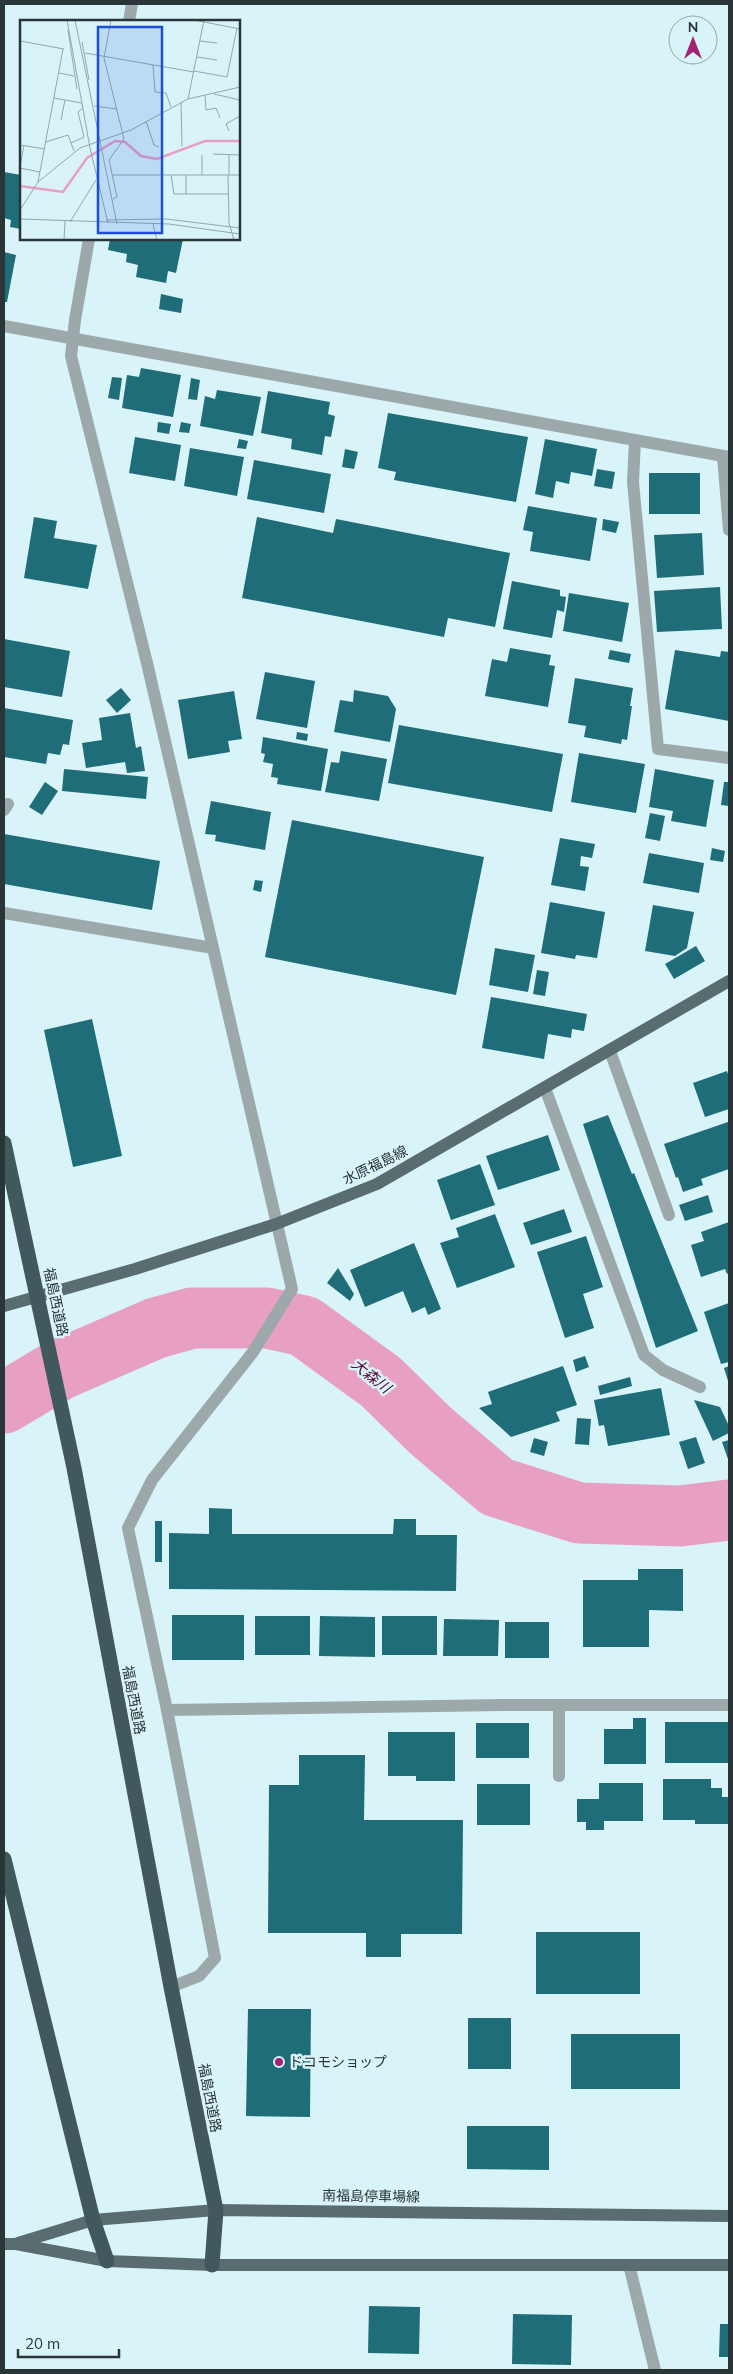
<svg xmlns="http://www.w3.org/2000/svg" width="733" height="2374" font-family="Mulish,'Noto Sans JP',sans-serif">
  <rect width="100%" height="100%" fill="#d8f4f9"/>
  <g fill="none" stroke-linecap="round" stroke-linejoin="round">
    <polyline stroke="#e7a0c2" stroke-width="61" points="4,1403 59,1370 156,1328 192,1318 267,1318 304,1326 381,1382 431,1431 497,1487 579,1513 680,1516 729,1510"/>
  </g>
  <g fill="#1f6d78">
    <polygon points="4,172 21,175 21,229 10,227 11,220 4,218"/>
    <polygon points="110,239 183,239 176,273 168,271 166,283 136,277 138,265 126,262 127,254 108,250"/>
    <polygon points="4,252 16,255 7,302 4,302"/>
    <polygon points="161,294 183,299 181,313 159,309"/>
    <polygon points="141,368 181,375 173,417 122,408 127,375 139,377"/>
    <polygon points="112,377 122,378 119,400 108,398"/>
    <polygon points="191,378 200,380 197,400 188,399"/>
    <polygon points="217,390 261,397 253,436 200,426 205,396 215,399"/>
    <polygon points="268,391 330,402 328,414 335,416 331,437 325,436 322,455 291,449 292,439 261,433"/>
    <polygon points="388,413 528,437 516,502 394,480 396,472 378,468"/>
    <polygon points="158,422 171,424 169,434 157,432"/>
    <polygon points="181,422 191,424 189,433 179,432"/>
    <polygon points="135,437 181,445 175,481 129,473"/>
    <polygon points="239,439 248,441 246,449 237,448"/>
    <polygon points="545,439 597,449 592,476 571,472 569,484 556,481 553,498 535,494"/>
    <polygon points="190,448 244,457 237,496 184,486"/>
    <polygon points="345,449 358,452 354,469 342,467"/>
    <polygon points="254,460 331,474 324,513 247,499"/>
    <polygon points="597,469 615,472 612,489 594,486"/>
    <rect x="649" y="473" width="51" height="41"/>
    <polygon points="528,506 597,518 590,561 530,551 533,532 523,530"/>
    <polygon points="34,517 57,521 54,538 97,545 88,589 24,578"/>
    <polygon points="257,517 333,533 336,519 510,553 495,627 448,618 444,637 242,598"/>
    <polygon points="603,519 619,522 616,533 602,530"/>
    <polygon points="702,533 704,575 657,578 654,535"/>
    <polygon points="512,581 560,590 560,596 566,597 564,612 557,610 552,638 503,629"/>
    <polygon points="720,587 722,629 657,632 654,591"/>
    <polygon points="569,593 629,603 622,642 563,631"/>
    <polygon points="4,639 70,651 62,697 4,687"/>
    <polygon points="510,648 551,655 549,665 555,666 548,707 485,696 492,659 507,662"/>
    <polygon points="610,650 631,654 629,663 608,659"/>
    <polygon points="675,650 720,657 721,651 729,652 729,721 665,709"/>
    <polygon points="265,672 315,681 307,728 256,719"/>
    <polygon points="575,678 633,688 630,706 632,706 627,740 622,739 621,744 584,737 586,726 568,723"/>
    <polygon points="121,688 131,700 117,713 106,700"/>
    <polygon points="354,690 388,696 396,709 390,742 334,732 340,700 353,702"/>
    <polygon points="234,691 242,739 228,741 230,752 188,759 178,700"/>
    <polygon points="4,708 73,720 69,745 63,744 60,755 48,753 46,764 4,757"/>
    <polygon points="130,713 136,748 141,746 145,771 127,773 125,762 86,768 82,743 102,740 99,718"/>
    <polygon points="399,725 563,754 552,812 388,783"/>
    <polygon points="297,732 308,734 307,741 296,739"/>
    <polygon points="263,737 328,749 321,791 277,784 278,778 271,777 273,764 263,762 265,754 261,753"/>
    <polygon points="341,751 387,759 379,801 325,792 331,762 339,763"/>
    <polygon points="579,753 645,764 636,813 571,802"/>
    <polygon points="64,769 148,777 146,799 62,791"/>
    <polygon points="655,769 714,780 706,827 671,821 673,811 649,807"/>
    <polygon points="45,782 58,791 42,815 29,807"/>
    <polygon points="724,782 729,782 729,806 721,805"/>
    <polygon points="211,801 271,812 265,850 215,841 216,835 205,834"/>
    <polygon points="650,813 665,816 660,841 645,838"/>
    <polygon points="292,820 484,857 456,995 265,957"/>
    <polygon points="4,834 160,861 152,910 4,884"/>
    <polygon points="560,838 595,844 592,858 581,856 580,866 589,867 585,891 551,885"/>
    <polygon points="712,848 725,851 723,862 710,860"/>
    <polygon points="649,853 704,863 699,893 643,883"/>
    <polygon points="255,880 263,881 261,892 253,890"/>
    <polygon points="550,902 605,912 597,958 576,955 575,959 541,953"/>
    <polygon points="653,905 694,912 687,948 675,956 645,951"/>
    <polygon points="696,946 705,961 674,979 665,964"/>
    <polygon points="495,948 535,955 528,992 489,985"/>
    <polygon points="537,970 549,972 545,996 533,994"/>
    <polygon points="491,997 587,1014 584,1031 572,1029 571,1038 548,1034 544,1059 482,1048"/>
    <polygon points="92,1019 122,1156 73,1167 44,1030"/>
    <polygon points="727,1071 729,1077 729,1109 705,1117 693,1083"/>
    <polygon points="608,1115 632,1174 634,1173 698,1331 656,1348 583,1124"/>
    <polygon points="728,1122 729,1169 701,1179 703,1185 683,1192 678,1177 676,1178 664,1144"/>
    <polygon points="548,1135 560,1170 498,1190 486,1156"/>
    <polygon points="480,1164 495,1205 451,1220 437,1180"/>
    <polygon points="708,1195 713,1212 685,1221 679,1205"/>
    <polygon points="564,1209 572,1232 531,1245 523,1223"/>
    <polygon points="495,1214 515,1267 457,1288 440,1243 459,1237 456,1228"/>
    <polygon points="729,1222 729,1273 727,1274 725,1269 701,1277 691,1245 704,1241 701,1232"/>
    <polygon points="586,1236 603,1287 583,1294 594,1328 565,1338 537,1252"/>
    <polygon points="414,1243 441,1309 428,1315 425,1307 412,1313 403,1291 365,1307 350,1270"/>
    <polygon points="338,1268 354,1294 350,1301 327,1283"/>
    <polygon points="729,1303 729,1362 721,1364 704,1312"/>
    <polygon points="585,1356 589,1367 576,1372 573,1360"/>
    <polygon points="563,1366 577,1405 556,1412 560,1421 511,1437 479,1408 492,1404 488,1392"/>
    <polygon points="729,1366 729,1384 724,1368"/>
    <polygon points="630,1377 632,1386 600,1395 598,1386"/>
    <polygon points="661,1388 670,1435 608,1446 604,1425 599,1426 594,1400"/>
    <polygon points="694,1400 720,1407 729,1426 729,1433 713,1441"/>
    <polygon points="577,1418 591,1419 589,1445 575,1444"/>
    <polygon points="696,1437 705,1463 688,1469 679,1442"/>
    <polygon points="534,1438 548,1442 544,1456 530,1452"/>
    <polygon points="729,1440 729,1462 722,1442"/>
    <polygon points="209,1508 232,1509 232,1534 393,1534 394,1519 416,1519 416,1535 457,1535 456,1591 169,1589 169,1533 209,1534"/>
    <rect x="155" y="1521" width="7" height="41"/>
    <polygon points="638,1569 683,1569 683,1611 649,1610 649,1647 583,1647 583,1580 638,1580"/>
    <rect x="172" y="1615" width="72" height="45"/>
    <rect x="255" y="1616" width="55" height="39"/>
    <polygon points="320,1616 375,1617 375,1657 319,1656"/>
    <rect x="382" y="1616" width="55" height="39"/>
    <polygon points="444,1619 499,1620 498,1656 443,1656"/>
    <rect x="505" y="1622" width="44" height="36"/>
    <polygon points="633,1718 646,1718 646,1764 604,1764 604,1729 633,1729"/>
    <rect x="665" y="1722" width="64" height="41"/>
    <rect x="476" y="1723" width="53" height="35"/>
    <polygon points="388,1732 455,1732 455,1781 416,1781 416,1776 388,1776"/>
    <polygon points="299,1755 365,1755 364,1820 463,1820 462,1934 401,1934 401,1957 366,1957 366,1933 268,1933 269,1785 299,1785"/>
    <polygon points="663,1779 711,1779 711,1788 722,1788 722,1797 728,1797 728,1824 695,1824 695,1820 663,1820"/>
    <polygon points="599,1783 643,1783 643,1821 604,1821 604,1830 586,1830 586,1822 577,1822 577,1799 599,1799"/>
    <rect x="477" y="1784" width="53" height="41"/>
    <rect x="536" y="1932" width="104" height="62"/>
    <polygon points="248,2009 311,2009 310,2117 246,2116"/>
    <rect x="468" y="2018" width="43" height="51"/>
    <rect x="571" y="2034" width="109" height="55"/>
    <polygon points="467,2126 549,2126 549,2170 467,2169"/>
    <polygon points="369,2306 420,2307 419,2354 368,2353"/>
    <polygon points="513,2314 572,2315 571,2365 512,2364"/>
    <polygon points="720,2324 729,2324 729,2357 719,2357"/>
  </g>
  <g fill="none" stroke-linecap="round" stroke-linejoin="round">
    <g stroke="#9ca8aa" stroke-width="12">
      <polyline points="129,21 132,4"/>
      <polyline points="89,239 75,320 71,356 147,663 292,1289 253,1352 152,1480 128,1528 167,1710 215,1958 199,1976 171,1987"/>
      <polyline points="4,326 729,457"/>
      <polyline points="635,440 633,482 658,749 729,758"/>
      <polyline points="723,456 729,530"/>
      <polyline points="4,810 8,804"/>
      <polyline points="4,913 213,948"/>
      <polyline points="610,1051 669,1215"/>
      <polyline points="545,1088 644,1355 663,1370 700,1387"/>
      <polyline points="559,1705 559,1776"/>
      <polyline points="167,1710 504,1705 729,1705"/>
      <polyline points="629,2265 655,2370"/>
    </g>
    <g stroke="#596d71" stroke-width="12">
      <polyline points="4,1306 135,1269 276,1224 377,1184 729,981"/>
      <polyline points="18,2243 93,2220 216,2210 729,2216"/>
      <polyline points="4,2244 16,2244 107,2261 212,2265 729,2265"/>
    </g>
    <g stroke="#41595d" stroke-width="15">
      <polyline points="4,1143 74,1468 171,1987 216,2210 212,2265"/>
      <polyline points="4,1859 93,2220 107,2261"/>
    </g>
  </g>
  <circle fill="#a52270" stroke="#d8f4f9" stroke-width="2" cx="279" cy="2062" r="5"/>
  <g text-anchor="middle" stroke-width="5" stroke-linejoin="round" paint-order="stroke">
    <g font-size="14" fill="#2a3537" stroke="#d8f4f9">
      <text transform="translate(375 1165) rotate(-26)" y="5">水原福島線</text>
      <text transform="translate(56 1302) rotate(78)" y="5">福島西道路</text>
      <text transform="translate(134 1700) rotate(79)" y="5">福島西道路</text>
      <text transform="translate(210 2098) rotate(79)" y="5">福島西道路</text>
      <text transform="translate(371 2196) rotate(1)" y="5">南福島停車場線</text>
    </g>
    <g font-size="14" fill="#2a3537" stroke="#d8f4f9" text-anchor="start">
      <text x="289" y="2067">ドコモショップ</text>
    </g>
    <g font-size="15" font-style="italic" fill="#59063a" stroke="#d8f4f9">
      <text transform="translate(371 1376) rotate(39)" y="5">大森川</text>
    </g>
  </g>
  <g transform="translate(20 20)">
    <rect width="220" height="220" fill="#d8f4f9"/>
    <path fill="none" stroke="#e7a0c2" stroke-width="2.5" d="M0,166L43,172L67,138L95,121L105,122L121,136L137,139L185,121H220"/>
    <path fill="none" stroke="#92a8ab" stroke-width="1" d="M47,0L70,128L88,203M55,0L97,204M91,0L84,38L104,119L89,140L97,177L93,179M174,0L220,9M48,10L57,69M0,21L44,29M180,21L197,23M62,22L69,60M65,33L174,52M177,37L197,40M133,45L135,72L146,73L151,87M174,51L207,57L217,8M39,53L54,56M194,74L220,80M185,75L186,90L196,88L200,98M34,78L62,83M168,79L184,0M161,82L162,126M74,86L97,89M41,100L45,80M126,101L134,125L139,127M209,111L206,104L220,96M26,122L48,115L54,131M51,123L64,117L58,92L63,88M0,125L25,129M193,134L220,135M182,135V155M0,147L4,125M0,148L20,152M93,155H220M151,155L154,174H208M208,155L209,203L214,220M209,155V135M18,162L43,29M166,174V155M0,190L18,162L60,128L111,110L168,79L220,67M0,199L149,204L220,214M86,200L146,199L220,208M50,202L76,160M133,204L137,220M44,220L45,201"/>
    <path fill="#1d4ed8" fill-opacity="0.15" stroke="#1d4ed8" stroke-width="2.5" d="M78,7H142V213H78Z"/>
    <rect width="220" height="220" fill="none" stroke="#2a3537" stroke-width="2.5"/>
  </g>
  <rect width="733" height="2374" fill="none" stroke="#2a3537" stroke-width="10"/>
  <g transform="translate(693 40)"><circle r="24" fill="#d8f4f9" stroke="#92a8ab"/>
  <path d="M0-4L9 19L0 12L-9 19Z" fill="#a52270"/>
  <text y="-8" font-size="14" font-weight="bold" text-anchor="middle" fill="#2a3537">N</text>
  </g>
  <path d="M18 2349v8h101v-8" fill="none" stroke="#2a3537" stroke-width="2.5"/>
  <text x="25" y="2349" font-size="15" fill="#2a3537" stroke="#d8f4f9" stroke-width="4" paint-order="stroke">20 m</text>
</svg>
